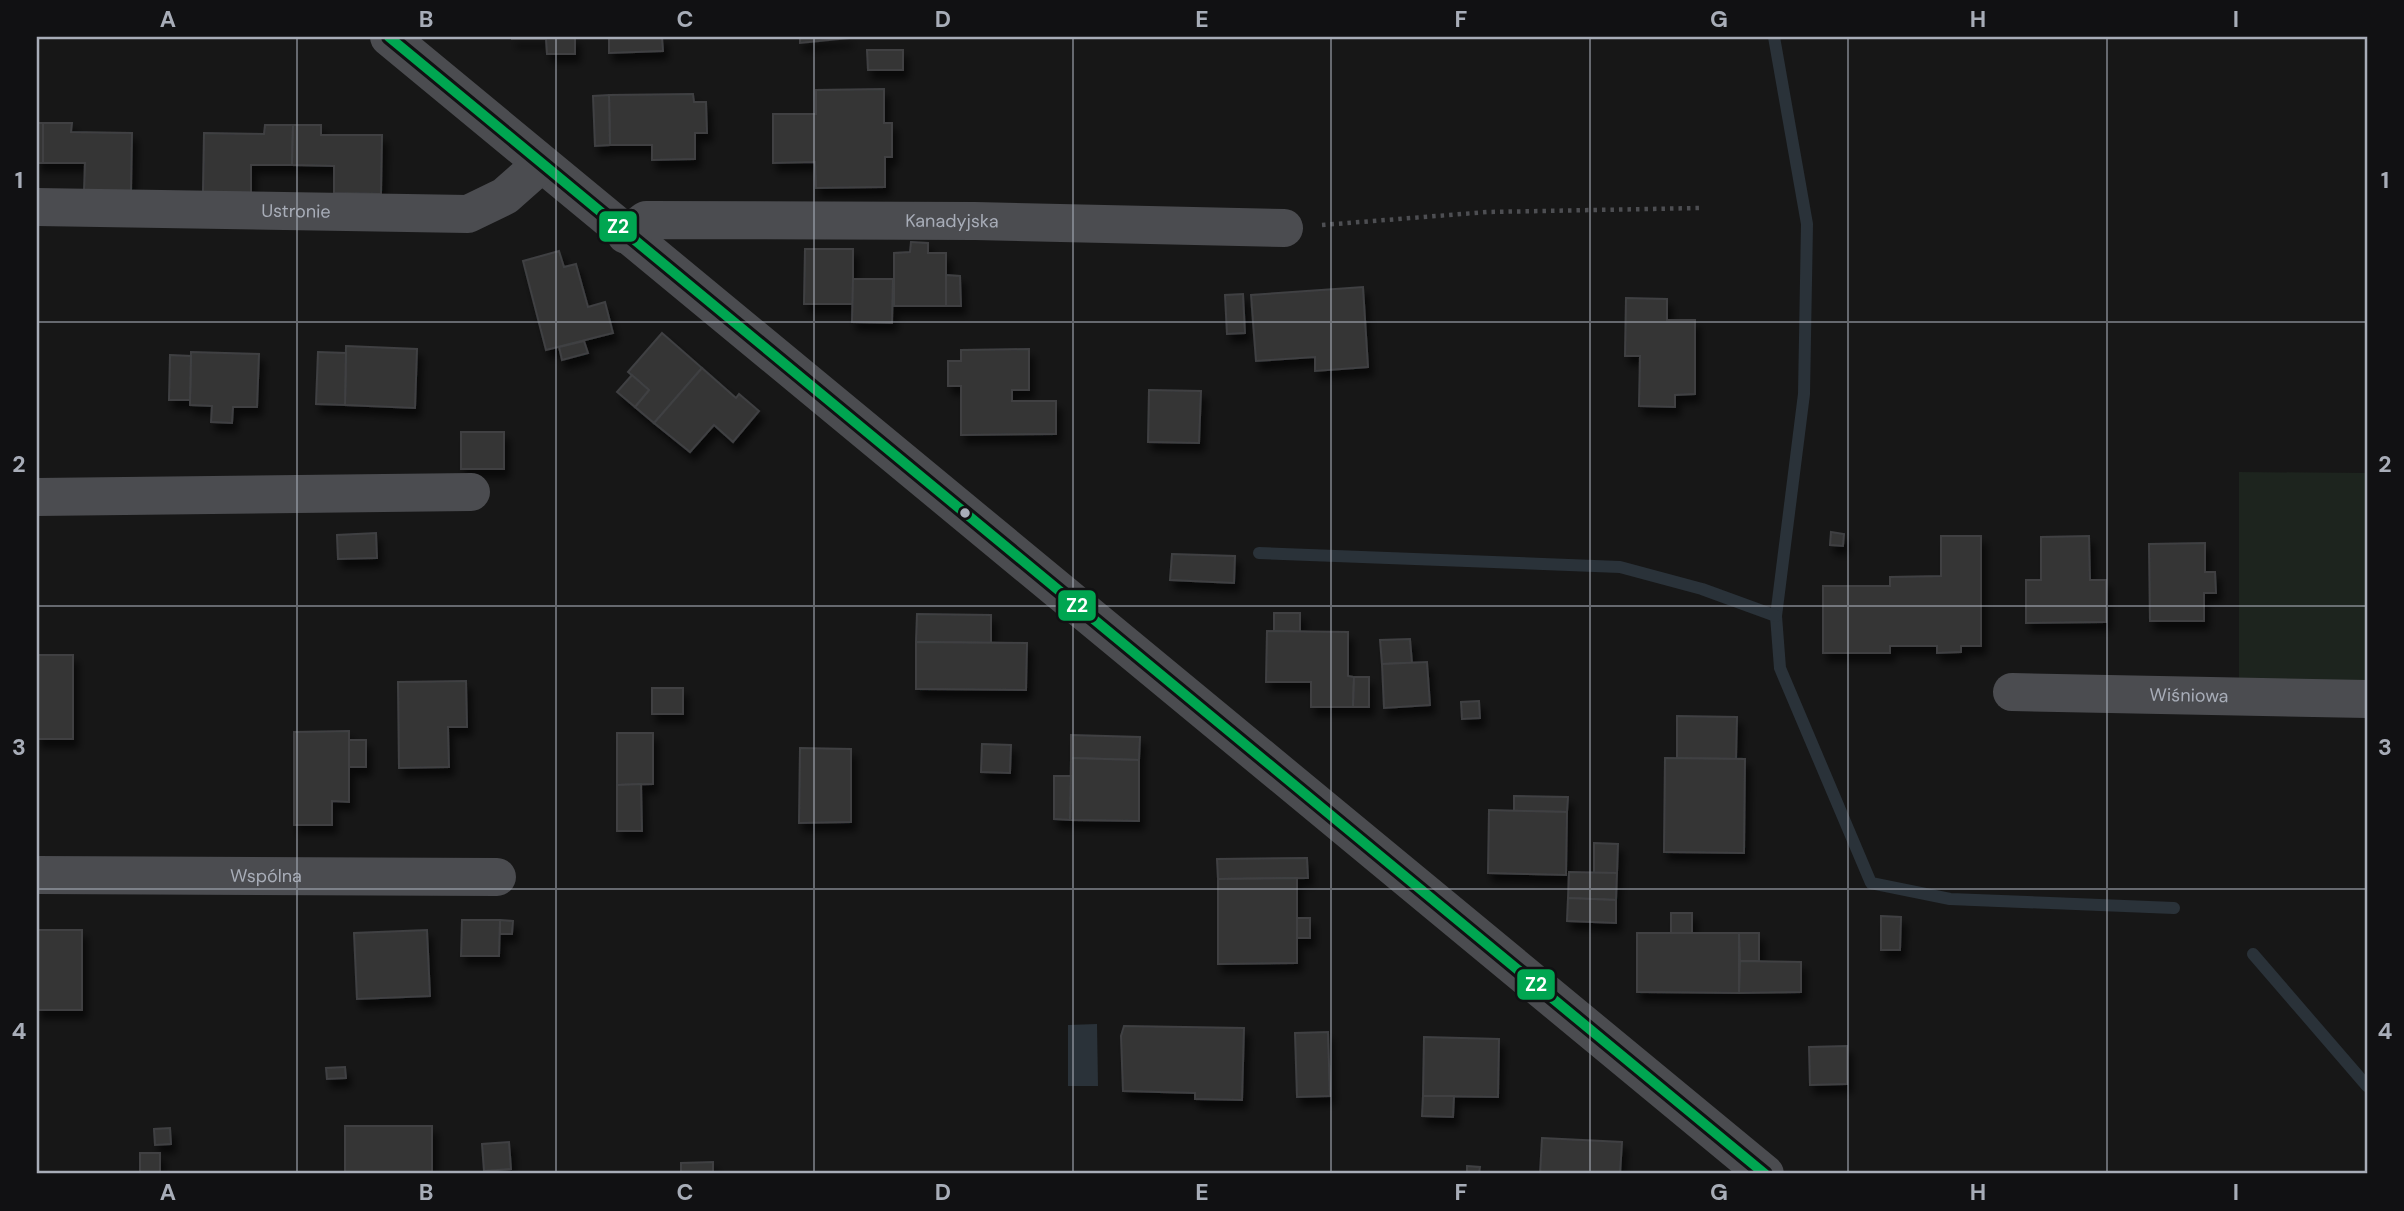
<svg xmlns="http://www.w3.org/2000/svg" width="2404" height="1211" font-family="'DM Sans',sans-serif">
  <defs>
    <filter id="shadow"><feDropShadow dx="4.5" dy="8" stdDeviation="3.5" flood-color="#0009"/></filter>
  </defs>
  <rect width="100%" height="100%" fill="#171717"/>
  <polygon fill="#1d241e" points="2239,472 2367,473 2367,683 2239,684"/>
  <polygon fill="#2a3239" points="1097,1024 1098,1086 1068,1086 1068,1025"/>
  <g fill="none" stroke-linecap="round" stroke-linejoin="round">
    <g stroke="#2a3239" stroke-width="12">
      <polyline points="1774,37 1807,224 1804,394 1776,616 1780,668 1871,883 1950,899 2174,908"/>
      <polyline points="1259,553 1620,567 1702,589 1776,616"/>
      <polyline points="2253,954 2367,1086"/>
    </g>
  </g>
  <g fill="#353536" stroke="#3f4043" stroke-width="2" filter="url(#shadow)">
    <polygon points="512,37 575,37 575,54 547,54 546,39 512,39"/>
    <polygon points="609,37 662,37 663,51 609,53"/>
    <polygon points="800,37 848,37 848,38 800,43"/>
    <polygon points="867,50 903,50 903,70 868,70"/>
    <polygon points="884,89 884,123 892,123 892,157 885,157 885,187 816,188 815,162 773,163 773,114 816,114 816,90"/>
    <polygon points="693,94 694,102 706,102 707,133 695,133 695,159 652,160 652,145 610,145 609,95"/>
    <polygon points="609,95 610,145 595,146 593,96"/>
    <rect x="37" y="123" width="6" height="40"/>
    <polygon points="43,123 72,123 71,132 132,133 131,192 84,191 85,163 43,163"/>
    <polygon points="265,125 293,125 292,165 251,165 251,193 203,192 204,133 264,134"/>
    <polygon points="293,125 321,125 321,135 382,135 381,194 334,193 334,166 292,165"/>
    <polygon points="911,242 928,243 928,253 946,253 946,306 894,306 894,253 910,252"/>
    <polygon points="805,249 853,249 853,304 804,304"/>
    <polygon points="559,251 564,267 576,264 588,307 605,302 613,333 546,350 523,261"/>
    <polygon points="946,275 960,276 961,306 946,306"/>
    <polygon points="853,279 893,279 892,323 852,322"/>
    <polygon points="1363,287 1368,367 1315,371 1315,357 1256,361 1251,295"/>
    <polygon points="1243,294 1245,333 1227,334 1225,295"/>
    <polygon points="1626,298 1667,299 1667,320 1695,320 1695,394 1675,395 1675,407 1639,406 1640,356 1625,356"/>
    <polygon points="662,333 702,368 654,423 635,407 649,390 628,372"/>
    <polygon points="584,341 588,353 562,360 559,347"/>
    <polygon points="346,346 417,349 415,408 345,405"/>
    <polygon points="1029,349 1029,390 1012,390 1012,401 1056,401 1056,434 961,435 961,386 948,386 948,361 961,361 961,350"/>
    <polygon points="191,352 259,354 257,407 233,407 232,423 211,422 212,406 190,405"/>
    <polygon points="318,352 346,353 345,405 316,404"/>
    <polygon points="170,355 191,356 190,400 169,400"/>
    <polygon points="702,368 736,398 739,394 759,411 733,442 714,425 690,452 654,423"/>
    <polygon points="632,375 649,390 635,407 617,392"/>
    <polygon points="1149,390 1201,391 1199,443 1148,442"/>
    <rect x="461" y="432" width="43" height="37"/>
    <polygon points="1831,532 1844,534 1843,546 1830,545"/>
    <polygon points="376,533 377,558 338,559 337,535"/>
    <polygon points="1941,536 1981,536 1981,646 1961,646 1961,652 1937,653 1937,646 1890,646 1890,653 1823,653 1823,586 1890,586 1890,577 1941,576"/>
    <polygon points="2089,536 2090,580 2106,580 2106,622 2026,623 2026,580 2041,580 2041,537"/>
    <polygon points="2205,543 2205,572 2215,572 2216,593 2204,593 2204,621 2150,621 2149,544"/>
    <polygon points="1172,554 1235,556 1234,583 1170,580"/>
    <polygon points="1274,613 1300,613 1300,632 1274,631"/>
    <polygon points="917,614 991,615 991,643 916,642"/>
    <polygon points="1267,631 1348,632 1348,676 1354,677 1353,707 1311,707 1311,682 1266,682"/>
    <polygon points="1410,639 1412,663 1382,664 1380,640"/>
    <polygon points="916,642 1027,643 1026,690 916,689"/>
    <rect x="37" y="655" width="36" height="84"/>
    <polygon points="1427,662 1430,705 1384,708 1382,664"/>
    <polygon points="1354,677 1369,677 1369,707 1353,707"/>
    <polygon points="466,681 467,727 448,727 449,767 399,768 398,682"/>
    <rect x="652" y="688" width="31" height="26"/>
    <polygon points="1479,701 1480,718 1462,719 1461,702"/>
    <polygon points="1677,716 1737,717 1736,759 1677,758"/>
    <polygon points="349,731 349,802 332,801 332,825 294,825 294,732"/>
    <polygon points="617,733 653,733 653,784 617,785"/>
    <polygon points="1071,735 1140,737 1139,760 1071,758"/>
    <rect x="349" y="740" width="17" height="27"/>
    <polygon points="982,744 1011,745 1010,773 981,772"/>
    <polygon points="800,748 851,749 851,822 799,823"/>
    <polygon points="1071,758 1139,760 1139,821 1070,820"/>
    <polygon points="1665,758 1745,759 1744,853 1664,852"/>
    <polygon points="1054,776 1071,776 1070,820 1054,819"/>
    <polygon points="641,784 642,831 617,831 617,785"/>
    <polygon points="1514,796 1568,797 1567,812 1514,811"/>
    <polygon points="1489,810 1567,812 1566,875 1488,873"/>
    <polygon points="1594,843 1618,844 1617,873 1594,873"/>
    <polygon points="1307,858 1308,878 1218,879 1217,859"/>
    <polygon points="1569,872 1617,873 1616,900 1568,898"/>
    <polygon points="1297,878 1297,963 1218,964 1218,879"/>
    <polygon points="1568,898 1616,900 1616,923 1567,921"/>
    <rect x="1671" y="913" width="21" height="20"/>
    <polygon points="1881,916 1901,917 1900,950 1881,950"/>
    <rect x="1297" y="918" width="13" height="20"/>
    <polygon points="462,920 500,920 499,956 461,956"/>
    <polygon points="500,920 513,921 512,934 500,934"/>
    <rect x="37" y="930" width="45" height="80"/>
    <polygon points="427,930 430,996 357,999 354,933"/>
    <polygon points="1637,933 1739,933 1739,993 1637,992"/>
    <polygon points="1739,933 1759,933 1759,961 1740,961"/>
    <polygon points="1740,961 1801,962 1801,992 1739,993"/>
    <polygon points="1124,1026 1244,1028 1242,1100 1195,1099 1195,1093 1123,1091 1121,1036"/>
    <polygon points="1328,1032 1330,1096 1297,1097 1295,1033"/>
    <polygon points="1424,1037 1499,1039 1498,1097 1423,1096"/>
    <polygon points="1847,1046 1847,1084 1810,1085 1809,1047"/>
    <polygon points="345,1067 346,1078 327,1079 326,1068"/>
    <polygon points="1423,1096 1454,1096 1453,1117 1422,1116"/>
    <rect x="345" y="1126" width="87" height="48"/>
    <polygon points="170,1128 171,1144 155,1145 154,1129"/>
    <polygon points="1542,1138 1622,1142 1620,1174 1540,1174"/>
    <polygon points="509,1142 511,1169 484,1171 482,1144"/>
    <rect x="140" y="1153" width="20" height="21"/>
    <polygon points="713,1162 713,1174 681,1174 681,1163"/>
    <polygon points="1467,1166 1480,1167 1479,1174 1467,1174"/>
  </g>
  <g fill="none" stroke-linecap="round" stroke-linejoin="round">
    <polyline stroke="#4d4e52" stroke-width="4.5" stroke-dasharray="3.5 5" stroke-linecap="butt" points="1322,225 1487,212 1702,208"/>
    <g stroke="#4b4c50" stroke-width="38">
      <polyline points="389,37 1765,1174"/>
      <path id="s1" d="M37,207L468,214L505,196L540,165"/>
      <path id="s2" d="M626,235L646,220L975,221L1284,228"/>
      <polyline points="37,497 471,492"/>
      <path id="s3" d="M2012,692L2367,699"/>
      <path id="s4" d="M37,875L497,877"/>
    </g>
    <defs>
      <polyline id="bus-1" points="389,37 1765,1174"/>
    </defs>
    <use href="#bus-1" stroke="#111113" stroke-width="16"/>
    <use href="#bus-1" stroke="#00a651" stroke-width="10"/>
  </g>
  <path fill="none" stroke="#a8adb8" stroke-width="2" stroke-opacity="0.55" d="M297,37V1174M556,37V1174M814,37V1174M1073,37V1174M1331,37V1174M1590,37V1174M1848,37V1174M2107,37V1174M37,322H2367M37,606H2367M37,889H2367"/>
  <circle fill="#a8adb8" stroke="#111113" stroke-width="2.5" cx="965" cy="513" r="6"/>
  <g text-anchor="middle" stroke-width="5" stroke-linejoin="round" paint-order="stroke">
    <g font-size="18" fill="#a8adb8" stroke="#111113">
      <text dy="6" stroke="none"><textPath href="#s1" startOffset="259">Ustronie</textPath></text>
      <text dy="6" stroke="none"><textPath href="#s2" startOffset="331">Kanadyjska</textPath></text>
      <text dy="6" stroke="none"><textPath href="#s3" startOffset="177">Wiśniowa</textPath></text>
      <text dy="6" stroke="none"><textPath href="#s4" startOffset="229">Wspólna</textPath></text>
    </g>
  </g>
  <g stroke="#111113" stroke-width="2.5">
    <rect x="598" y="210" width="40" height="33" rx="7" fill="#00a651"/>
    <rect x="1057" y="589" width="40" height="33" rx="7" fill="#00a651"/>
    <rect x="1516" y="968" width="40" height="33" rx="7" fill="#00a651"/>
  </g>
  <g font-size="19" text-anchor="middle" font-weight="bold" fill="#fff">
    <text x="618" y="233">Z2</text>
    <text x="1077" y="612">Z2</text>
    <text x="1536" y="991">Z2</text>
  </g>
  <rect width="2404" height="1211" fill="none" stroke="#111113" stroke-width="77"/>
  <rect x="38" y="38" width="2328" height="1134" fill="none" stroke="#a8adb8" stroke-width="2.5"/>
  <g font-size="23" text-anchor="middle" font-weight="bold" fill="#a8adb8">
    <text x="168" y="27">A</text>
    <text x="426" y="27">B</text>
    <text x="685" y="27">C</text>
    <text x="943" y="27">D</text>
    <text x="1202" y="27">E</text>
    <text x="1461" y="27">F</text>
    <text x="1719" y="27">G</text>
    <text x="1978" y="27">H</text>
    <text x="2236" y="27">I</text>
    <text x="19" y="188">1</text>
    <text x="2385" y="188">1</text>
    <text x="19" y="472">2</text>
    <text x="2385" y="472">2</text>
    <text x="19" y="755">3</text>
    <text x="2385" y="755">3</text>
    <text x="19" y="1039">4</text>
    <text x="2385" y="1039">4</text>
    <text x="168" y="1200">A</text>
    <text x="426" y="1200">B</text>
    <text x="685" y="1200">C</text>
    <text x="943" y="1200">D</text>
    <text x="1202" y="1200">E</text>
    <text x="1461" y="1200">F</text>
    <text x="1719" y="1200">G</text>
    <text x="1978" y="1200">H</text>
    <text x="2236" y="1200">I</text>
  </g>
</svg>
